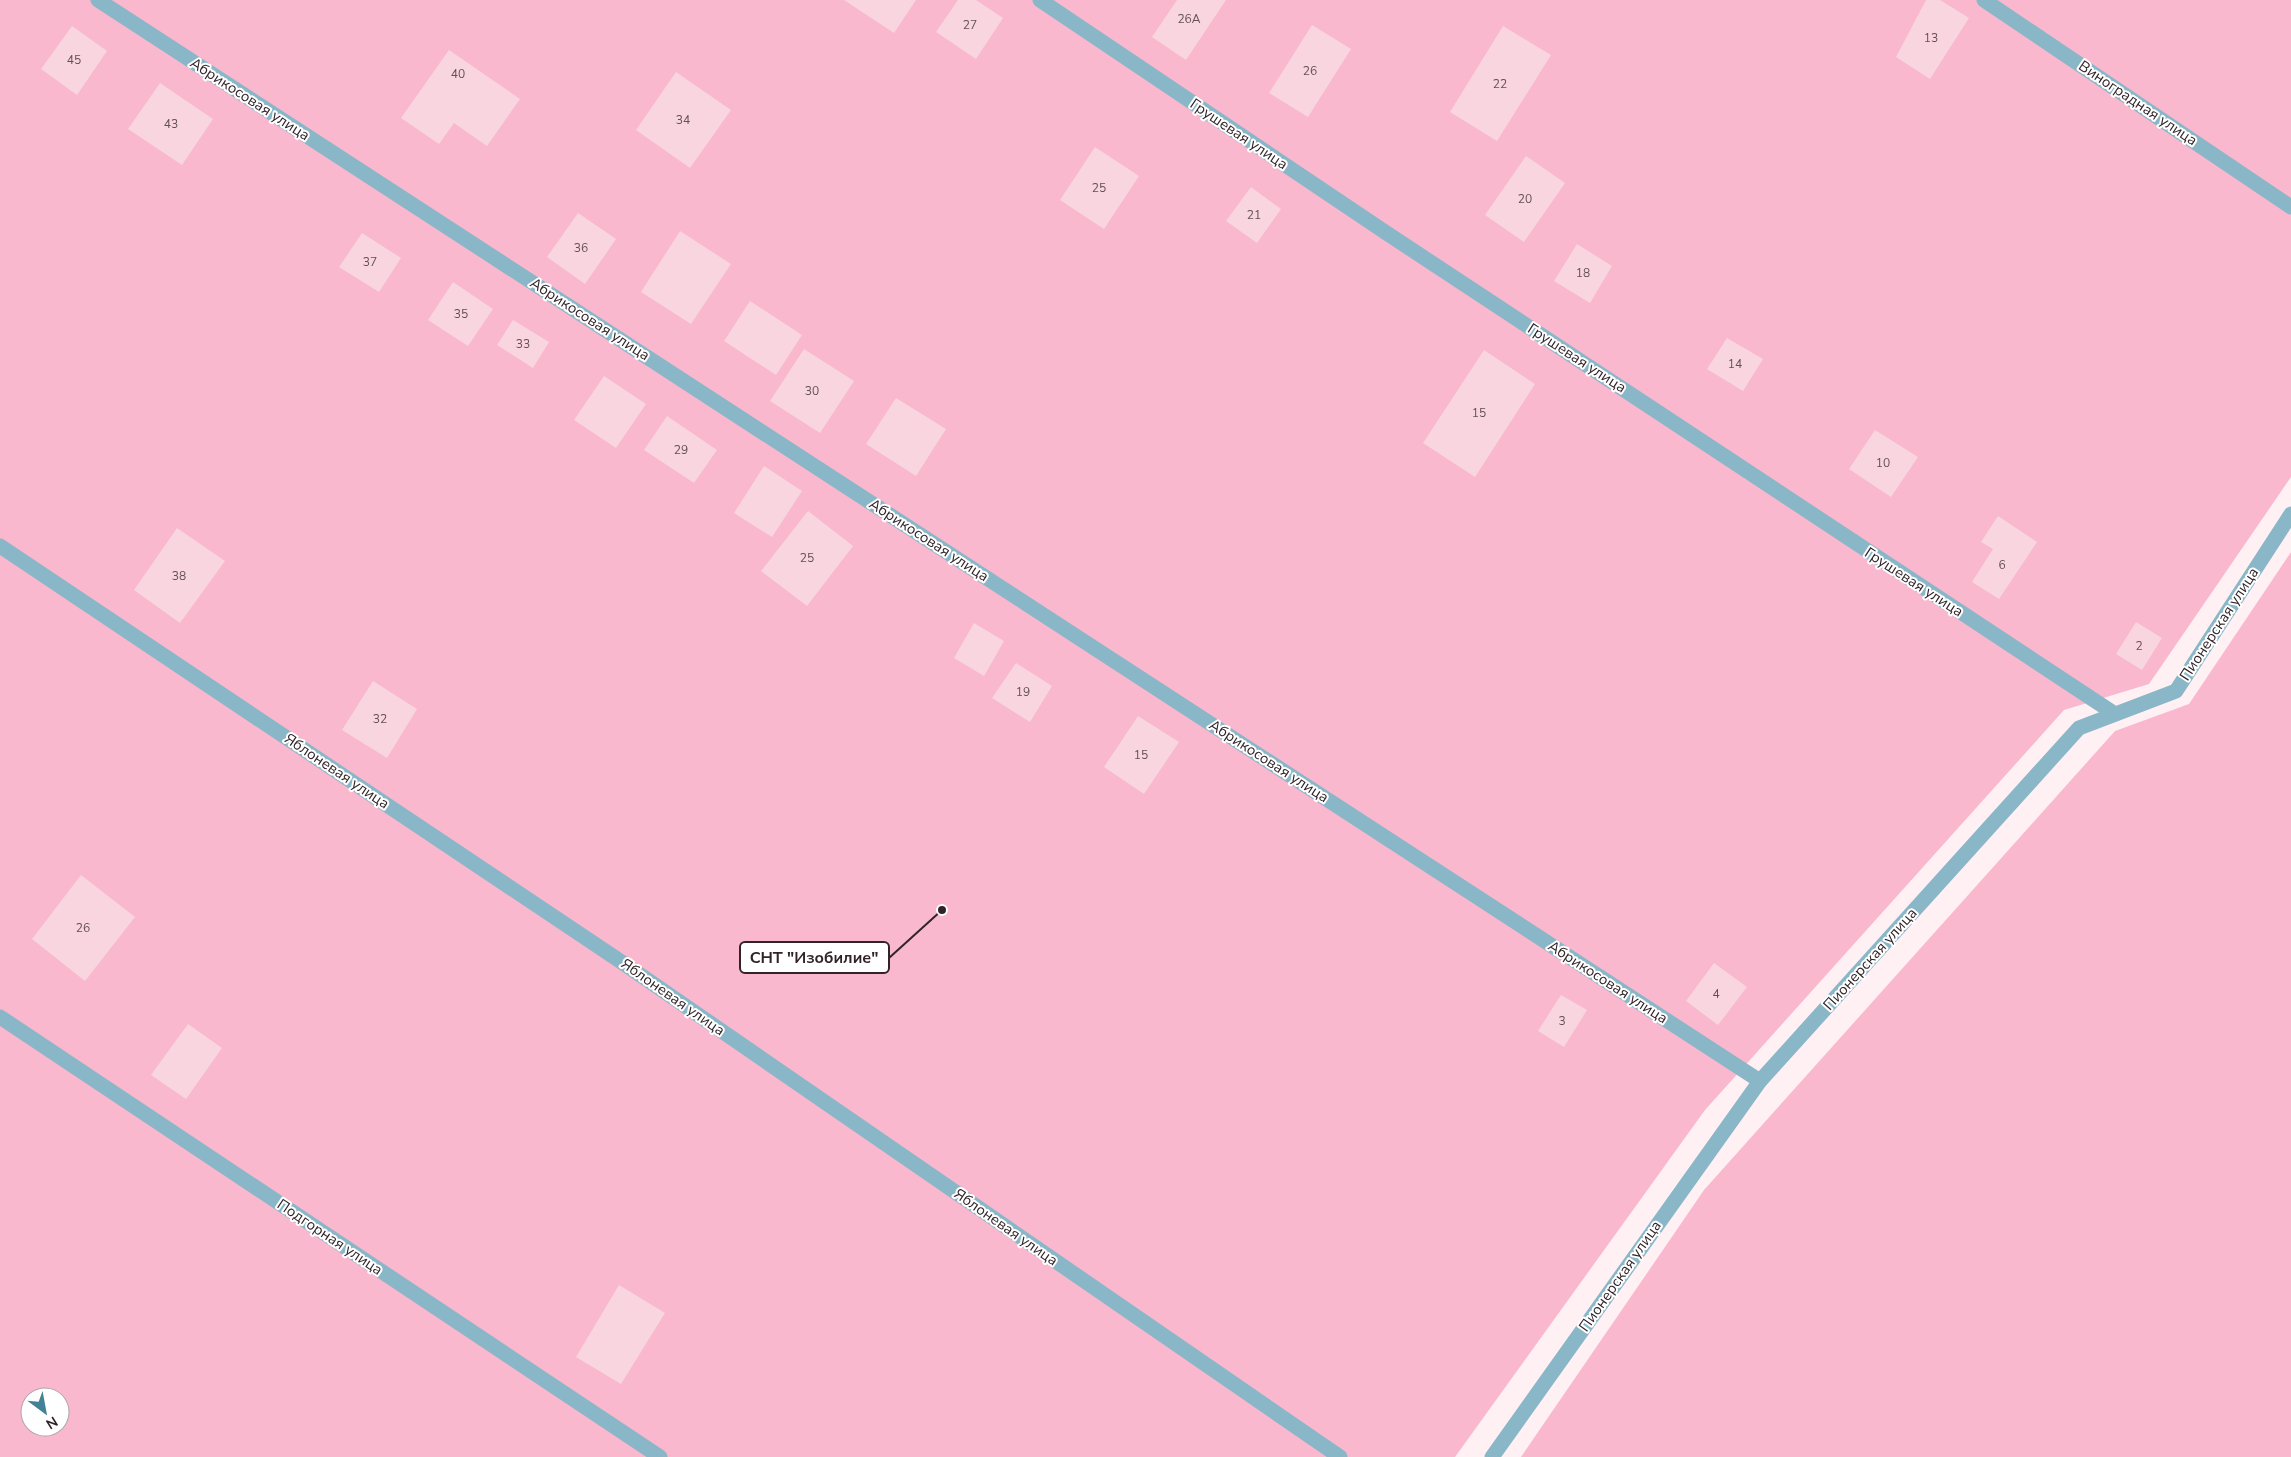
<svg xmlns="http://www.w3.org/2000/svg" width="2291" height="1457" font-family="'Nunito Sans',sans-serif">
  <rect width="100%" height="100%" fill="#fff0f4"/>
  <g fill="#f9b8ce" fill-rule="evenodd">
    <path d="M0,0H2291V477L2149,684L2064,710L1705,1110L1455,1457H0ZM30,1397H60V1427H30Z"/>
    <polygon points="2291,552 2291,1457 1521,1457 1704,1190 2115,731 2189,704"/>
  </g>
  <g fill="#f9d5e0">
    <polygon points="844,0 916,0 894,33"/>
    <polygon points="958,0 976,0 1003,18 976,59 936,32"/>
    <polygon points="1177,0 1226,0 1186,60 1152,37"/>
    <polygon points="1926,0 1940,0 1969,18 1930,79 1896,57"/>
    <polygon points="1312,25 1351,49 1308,117 1269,93"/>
    <polygon points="72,26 107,51 77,95 41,69"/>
    <polygon points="1503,26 1551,55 1497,141 1450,112"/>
    <polygon points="449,50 520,99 487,146 454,123 439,144 401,118"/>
    <polygon points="676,72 731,110 690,168 636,130"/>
    <polygon points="160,83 213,119 182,165 128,129"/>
    <polygon points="1095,147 1139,176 1104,229 1060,200"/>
    <polygon points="1526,156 1565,183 1524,242 1485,215"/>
    <polygon points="1251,187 1281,209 1257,243 1226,221"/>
    <polygon points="578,213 616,239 585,284 547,257"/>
    <polygon points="680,231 731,264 691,324 641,292"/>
    <polygon points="362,233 401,258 379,292 339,267"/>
    <polygon points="1577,244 1612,266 1590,303 1554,281"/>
    <polygon points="453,282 493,309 468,346 428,320"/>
    <polygon points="750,301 802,335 776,375 724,341"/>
    <polygon points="513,320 549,342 533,368 497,345"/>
    <polygon points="1727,338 1763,359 1743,391 1707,369"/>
    <polygon points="804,349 854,381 820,433 770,401"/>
    <polygon points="1484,350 1535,384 1475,477 1423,443"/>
    <polygon points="604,376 646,404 616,448 574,420"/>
    <polygon points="896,398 946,429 916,476 866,444"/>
    <polygon points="667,416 717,450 694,483 644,450"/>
    <polygon points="1875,430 1918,457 1891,497 1849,469"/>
    <polygon points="764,466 802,491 772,537 734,513"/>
    <polygon points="808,511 853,546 807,606 761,571"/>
    <polygon points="1998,516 2037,542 1999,599 1972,582 1993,549 1981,542"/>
    <polygon points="177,528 225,561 180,623 134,590"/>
    <polygon points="2136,622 2162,638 2142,670 2116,654"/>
    <polygon points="974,623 1004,641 984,676 954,658"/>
    <polygon points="1016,663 1052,686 1030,722 992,698"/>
    <polygon points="373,681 417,709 387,758 342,730"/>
    <polygon points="1138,716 1179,742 1144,794 1104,767"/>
    <polygon points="81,875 135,917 85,981 32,939"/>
    <polygon points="1714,963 1747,987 1718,1025 1686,1001"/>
    <polygon points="1561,995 1587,1010 1564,1047 1538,1031"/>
    <polygon points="188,1024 222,1048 186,1099 151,1075"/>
    <polygon points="619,1285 665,1313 621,1384 576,1357"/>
  </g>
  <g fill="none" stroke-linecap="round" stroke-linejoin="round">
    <g stroke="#89b7c7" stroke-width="15">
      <polyline points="98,0 1760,1081"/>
      <polyline points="1040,0 1385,232 2115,714"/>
      <polyline points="1984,0 2291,207"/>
      <polyline points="0,546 623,963 1340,1457"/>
      <polyline points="0,1017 660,1457"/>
    </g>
    <polyline stroke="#89b7c7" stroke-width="15" points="1492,1457 1760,1081 2079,728 2176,691 2291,514"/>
  </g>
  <g text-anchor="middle" stroke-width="4" stroke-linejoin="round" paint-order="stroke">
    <g font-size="12" fill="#635056">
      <text x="1189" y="23">26А</text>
      <text x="970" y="29">27</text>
      <text x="1931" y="42">13</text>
      <text x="74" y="64">45</text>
      <text x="1310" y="75">26</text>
      <text x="458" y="78">40</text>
      <text x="1500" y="88">22</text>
      <text x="683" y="124">34</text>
      <text x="171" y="128">43</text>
      <text x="1099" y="192">25</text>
      <text x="1525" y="203">20</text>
      <text x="1254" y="219">21</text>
      <text x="581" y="252">36</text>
      <text x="370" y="266">37</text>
      <text x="1583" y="277">18</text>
      <text x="461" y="318">35</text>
      <text x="523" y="348">33</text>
      <text x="1735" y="368">14</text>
      <text x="812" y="395">30</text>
      <text x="1479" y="417">15</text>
      <text x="681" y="454">29</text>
      <text x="1883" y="467">10</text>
      <text x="807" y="562">25</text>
      <text x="2002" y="569">6</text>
      <text x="179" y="580">38</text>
      <text x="2139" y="650">2</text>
      <text x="1023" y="696">19</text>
      <text x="380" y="723">32</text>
      <text x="1141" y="759">15</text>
      <text x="83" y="932">26</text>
      <text x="1716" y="998">4</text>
      <text x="1562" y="1025">3</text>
    </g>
    <g font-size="15" fill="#312428" stroke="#fff">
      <text transform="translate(250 99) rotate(33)" y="5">Абрикосовая улица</text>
      <text transform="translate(2138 103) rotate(34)" y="5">Виноградная улица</text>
      <text transform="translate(1239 134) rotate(34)" y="5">Грушевая улица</text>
      <text transform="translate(590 319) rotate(33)" y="5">Абрикосовая улица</text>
      <text transform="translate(1577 358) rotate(33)" y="5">Грушевая улица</text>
      <text transform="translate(929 540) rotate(33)" y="5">Абрикосовая улица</text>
      <text transform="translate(1914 582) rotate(33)" y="5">Грушевая улица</text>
      <text transform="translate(2219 624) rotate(-57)" y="5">Пионерская улица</text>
      <text transform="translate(1269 761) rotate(33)" y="5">Абрикосовая улица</text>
      <text transform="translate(337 771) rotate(34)" y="5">Яблоневая улица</text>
      <text transform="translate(1870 959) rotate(-48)" y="5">Пионерская улица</text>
      <text transform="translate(1608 982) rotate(33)" y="5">Абрикосовая улица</text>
      <text transform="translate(673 997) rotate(35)" y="5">Яблоневая улица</text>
      <text transform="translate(1006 1227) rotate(35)" y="5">Яблоневая улица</text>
      <text transform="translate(330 1237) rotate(34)" y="5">Подгорная улица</text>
      <text transform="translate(1620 1276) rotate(-55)" y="5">Пионерская улица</text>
    </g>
  </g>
  <path fill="none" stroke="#312428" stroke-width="2" d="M942 910L889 958"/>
  <circle fill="#312428" stroke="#fff" stroke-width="2" cx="942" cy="910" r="5"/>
  <rect fill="#fff" stroke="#312428" stroke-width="2" x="740" y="942" width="149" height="31" rx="5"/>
  <g font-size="16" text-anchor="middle" font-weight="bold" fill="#312428">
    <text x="814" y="963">СНТ "Изобилие"</text>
  </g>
  <g transform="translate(45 1412) rotate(148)"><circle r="24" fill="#ffffff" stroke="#ada7a9"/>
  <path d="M0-4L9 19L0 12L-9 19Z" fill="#428296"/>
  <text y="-8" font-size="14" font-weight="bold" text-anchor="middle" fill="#312428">N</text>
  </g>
</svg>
